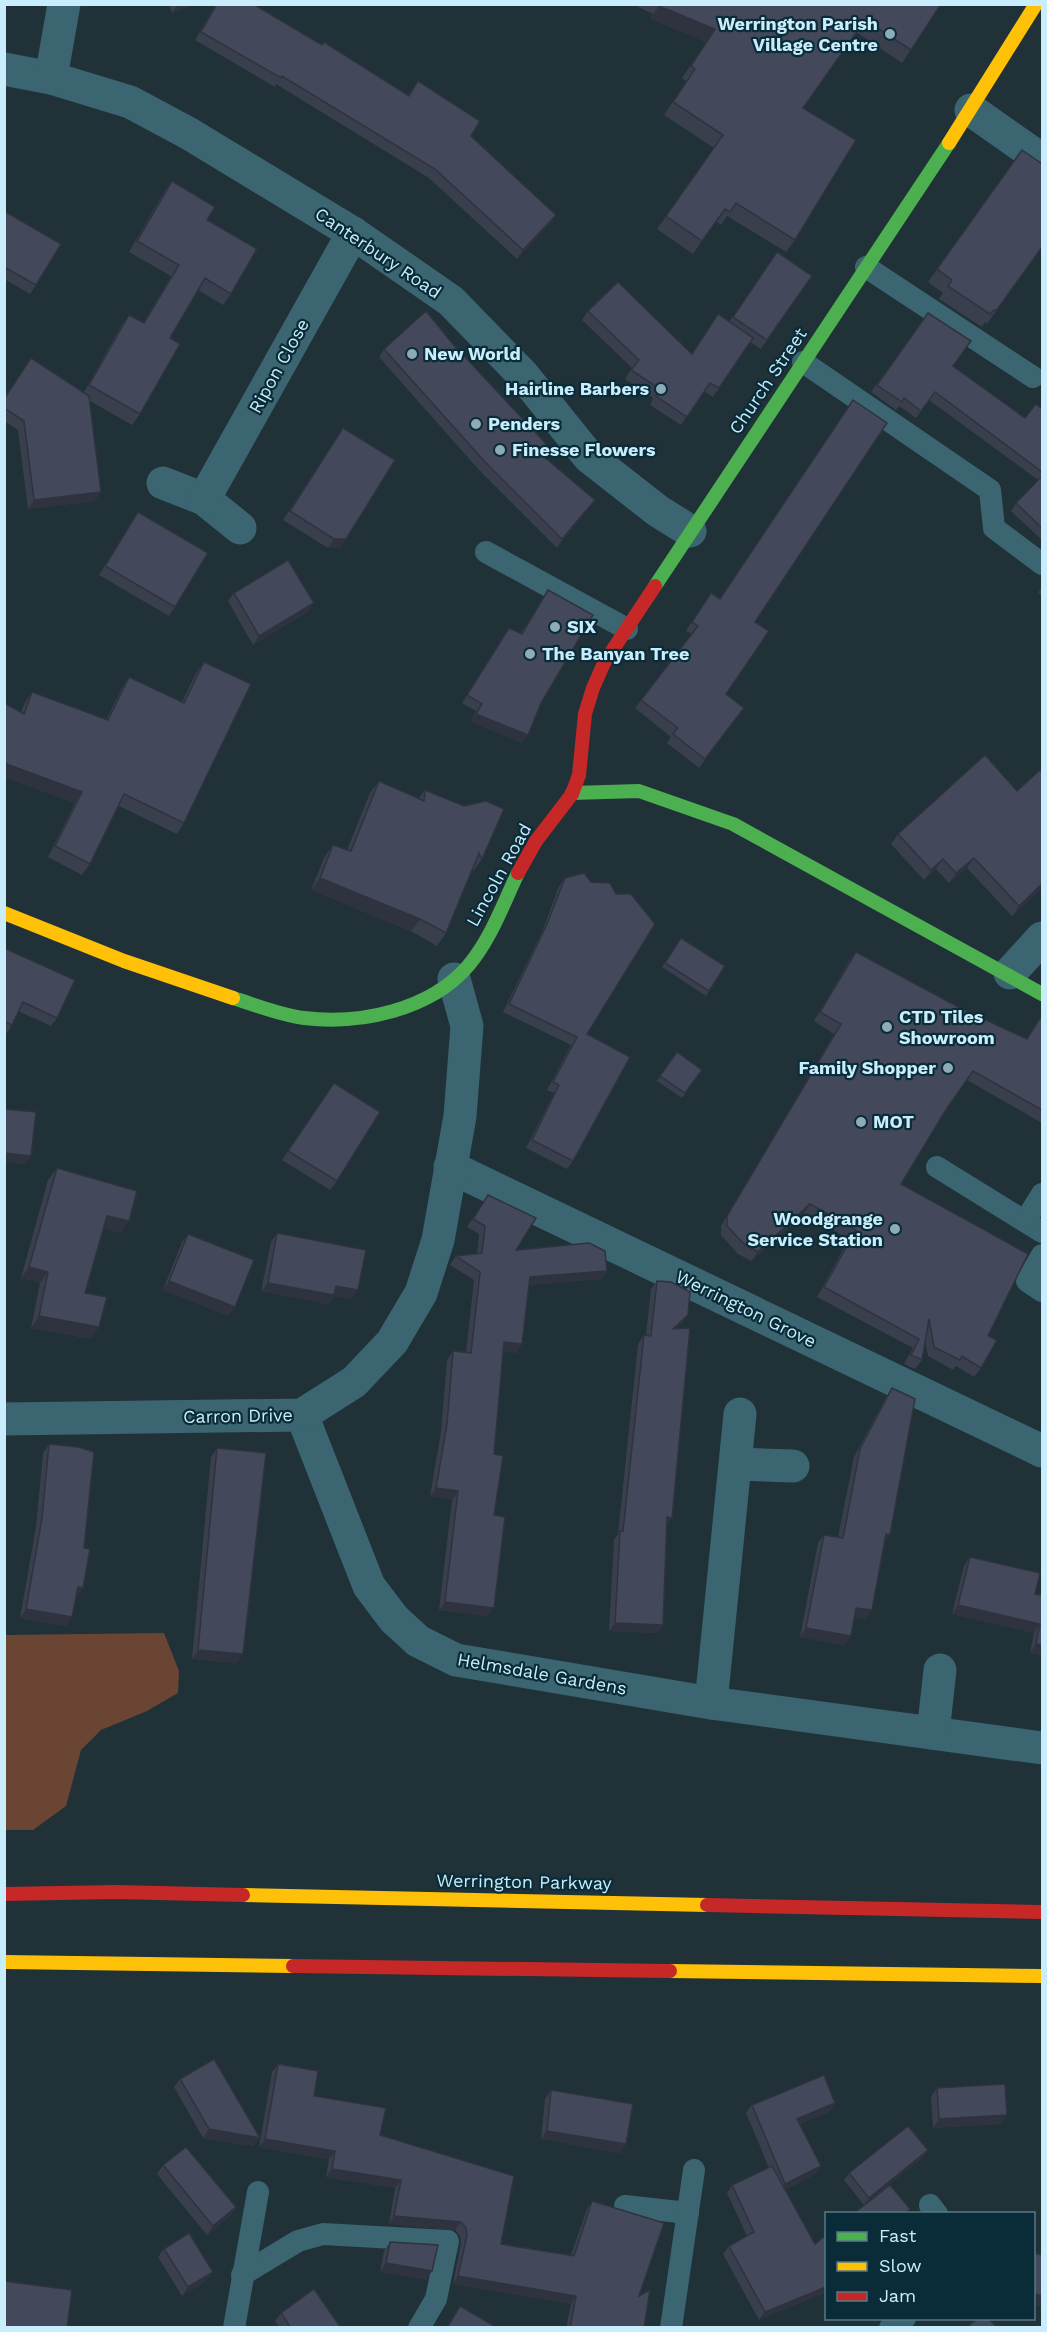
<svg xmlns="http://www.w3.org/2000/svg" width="1047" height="2332" font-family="'Work Sans',sans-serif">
  <rect width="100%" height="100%" fill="#203138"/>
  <polygon fill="#6b4533" points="164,1633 179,1671 178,1693 147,1711 101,1730 81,1750 66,1806 33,1830 5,1830 5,1635"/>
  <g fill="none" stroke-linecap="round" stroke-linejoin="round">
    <g stroke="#3b6571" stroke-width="22">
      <polyline points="866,267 1033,377"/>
      <polyline points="803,362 990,490 994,528 1042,564"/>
      <polyline points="486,552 627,629"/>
      <polyline points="937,1167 1042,1232"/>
      <polyline points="1025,1221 1042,1194"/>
      <polyline points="1042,1255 1027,1281 1042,1291"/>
      <polyline points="930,2205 937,2214"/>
      <polyline points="625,2206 688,2213"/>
      <polyline points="242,2275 298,2241 323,2234 448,2241 436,2299 419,2328"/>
      <polyline points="234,2328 258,2192"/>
      <polyline points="671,2328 694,2170"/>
      <polyline points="890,2328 905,2318"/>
    </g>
    <g stroke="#3b6571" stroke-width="33">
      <polyline points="4,69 51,78 130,102 188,133 353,233 451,301 523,375 589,457 658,511 690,531"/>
      <polyline points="51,78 64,4"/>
      <polyline points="971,110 1042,160"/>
      <polyline points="163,483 204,499 240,528"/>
      <polyline points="204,499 353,233"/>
      <polyline points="1010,973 1042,938"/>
      <polyline points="450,1167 1042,1451"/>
      <polyline points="302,1415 369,1586 394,1619 418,1641 456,1660 711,1703 1042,1748"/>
      <polyline points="4,1419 302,1415 354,1382 392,1342 421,1293 438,1240 460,1116 467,1026 454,979"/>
      <polyline points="736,1464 793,1466"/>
      <polyline points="711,1703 740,1414"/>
      <polyline points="933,1733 940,1670"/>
    </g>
    <g stroke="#4caf50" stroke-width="14">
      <polyline points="655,586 949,143"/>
      <polyline points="572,793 639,791 733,824 1042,994"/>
      <path d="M233,998C256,1005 280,1015 304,1018C360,1025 430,1010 468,966C491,939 503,904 518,873"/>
    </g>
    <g stroke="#ffc107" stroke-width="14">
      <polyline points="949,143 1036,4"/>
      <polyline points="4,913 124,961 233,998"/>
      <polyline points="243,1895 707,1905"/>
      <polyline points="4,1962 293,1966"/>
      <polyline points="670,1971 1042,1976"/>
    </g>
    <g stroke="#c62828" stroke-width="14">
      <polyline points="518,873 536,841 572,794 579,775 585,714 593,688 604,663 655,586"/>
      <polyline points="4,1894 116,1892 243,1895"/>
      <polyline points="707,1905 1042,1912"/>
      <polyline points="293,1966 670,1971"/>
    </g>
  </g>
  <g fill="#3a3f4d">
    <polygon points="169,4 196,4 172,13"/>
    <polygon points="216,4 253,4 408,95 418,81 471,136 556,215 550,224 517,259 429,178 276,84 275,87 195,40"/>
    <polygon points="632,4 941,4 902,63 856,32 803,108 795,240 786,252 727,216 721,225 716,221 693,254 657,229 714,148 664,115 686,81 682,78 706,42 650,19 653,14"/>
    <polygon points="1022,150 1042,247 987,324 985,322 982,327 939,299 943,293 928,282"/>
    <polygon points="172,181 207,220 231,294 223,305 198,290 170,338 140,414 132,425 90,401 95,501 28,509 18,430 4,421 4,398 84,392 121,326 129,315 143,323 171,276 129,252 164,192"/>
    <polygon points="4,211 36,285 30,294 4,279"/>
    <polygon points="777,252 812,276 761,349 750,342 713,397 704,391 681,425 650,405 653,398 625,379 632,368 582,320 588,311 692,354 729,322"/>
    <polygon points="928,313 953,366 1025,418 1042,409 1042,540 1011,511 1016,503 1038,480 929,400 916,418 899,406 896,410 871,392"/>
    <polygon points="384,349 543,456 595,500 557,548 479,470 379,357"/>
    <polygon points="343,428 346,539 340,548 328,548 283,520"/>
    <polygon points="138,512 175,607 169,616 99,575"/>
    <polygon points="1042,587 1042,596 1038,593"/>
    <polygon points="548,590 522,743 471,722 476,711 462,703 509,628 521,633"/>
    <polygon points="234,593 314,603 307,612 253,645 228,601"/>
    <polygon points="711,593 755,622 726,694 744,708 699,768 667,743 671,737 635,708 692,634 686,631"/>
    <polygon points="204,662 184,823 177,834 119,806 90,864 82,875 48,857 75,803 4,777 4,703 21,712 25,702 32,692 106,720 122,688 129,677 182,702 196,673"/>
    <polygon points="985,755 1042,888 1012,916 967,868 949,883 936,869 924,880 891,844 898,834"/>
    <polygon points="379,781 419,798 425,790 464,806 482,859 473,871 472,870 446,933 437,946 411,931 311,890 324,858 333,845 347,850 370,793"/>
    <polygon points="565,878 587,1034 573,1161 567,1169 526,1148 554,1093 547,1090 571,1045 503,1012 542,932 559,886"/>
    <polygon points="681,938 725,966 706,996 662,967"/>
    <polygon points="4,948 57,1018 51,1026 18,1011 12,1025 6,1034 4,1033"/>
    <polygon points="856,952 962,1009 1027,1039 1040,1018 1042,1019 1042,1123 967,1080 947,1108 901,1184 988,1336 981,1368 974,1377 956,1366 953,1370 928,1356 925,1341 922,1360 915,1369 904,1364 913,1348 817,1297 849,1239 804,1214 751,1261 738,1254 721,1235 721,1226 834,1034 814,1021 849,961"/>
    <polygon points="677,1052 702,1070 682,1098 657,1081"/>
    <polygon points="334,1083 337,1181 330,1190 282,1160"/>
    <polygon points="57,1168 121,1233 104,1228 85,1293 91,1339 31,1328 40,1283 21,1278 48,1180"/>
    <polygon points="488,1195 516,1250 607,1271 601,1279 529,1285 522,1344 516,1353 503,1351 494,1454 494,1515 488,1616 439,1610 452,1500 430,1496 441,1432 447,1360 453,1351 466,1352 474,1280 450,1265 456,1256 477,1254 479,1234 467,1227"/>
    <polygon points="277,1233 352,1299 334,1296 328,1304 261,1291 271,1242"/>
    <polygon points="188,1234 229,1316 163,1290 182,1242"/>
    <polygon points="657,1281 682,1324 676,1329 672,1518 667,1525 663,1625 657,1633 609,1631 614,1540 618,1534 638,1344 644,1335 646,1335 651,1289"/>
    <polygon points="892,1388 884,1543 866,1619 855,1617 845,1645 800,1637 818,1543 824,1535 838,1537 854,1457 886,1397"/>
    <polygon points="49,1444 84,1548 77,1597 76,1596 72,1617 66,1626 20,1618 36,1527 43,1453"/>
    <polygon points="217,1448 243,1654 237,1663 192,1659 211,1457"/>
    <polygon points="970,1557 1035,1594 1042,1595 1042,1655 1030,1653 1034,1633 952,1614 964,1566"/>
    <polygon points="278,2064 314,2096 380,2135 501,2244 571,2255 587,2209 592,2201 639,2296 644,2328 566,2328 571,2304 453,2284 461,2243 460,2236 455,2230 389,2224 395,2188 326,2177 329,2159 259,2147 272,2072"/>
    <polygon points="180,2079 254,2146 203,2138 174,2087"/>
    <polygon points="937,2088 1001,2124 933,2128 931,2097"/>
    <polygon points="551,2090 626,2144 620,2153 541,2139 545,2099"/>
    <polygon points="835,2103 829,2112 800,2124 821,2166 814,2175 784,2190 815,2244 759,2320 723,2254 729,2246 747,2236 727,2193 732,2185 769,2168 746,2113 752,2105"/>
    <polygon points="928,2150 923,2157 887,2186 910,2209 907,2214 853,2214 864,2205 844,2180 849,2173"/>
    <polygon points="163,2165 236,2207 230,2216 207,2235 157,2174"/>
    <polygon points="390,2242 426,2280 380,2272 384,2251"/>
    <polygon points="164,2249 206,2281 182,2296 158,2257"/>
    <polygon points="281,2313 341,2328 280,2328 275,2321"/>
  </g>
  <g fill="#2f333f">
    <polygon points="178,4 196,4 172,13"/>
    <polygon points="659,6 715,29 706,42 650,19"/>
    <polygon points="556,215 550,224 517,259 523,250"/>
    <polygon points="101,492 95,501 28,509 34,500"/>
    <polygon points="595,500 589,508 557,548 562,539"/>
    <polygon points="334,539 346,539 340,548 328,548"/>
    <polygon points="314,603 307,612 253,645 259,636"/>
    <polygon points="476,714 528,735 522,743 471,722"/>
    <polygon points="4,763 82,792 75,803 4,777"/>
    <polygon points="974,858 967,868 949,883 956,873"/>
    <polygon points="943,859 936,869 924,880 931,870"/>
    <polygon points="320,878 420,919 411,931 311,890"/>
    <polygon points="1042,884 1042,888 1012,916 1019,906"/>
    <polygon points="4,1153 31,1156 25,1165 4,1162"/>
    <polygon points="810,1204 804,1214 751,1261 758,1252"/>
    <polygon points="107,1216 129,1221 121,1233 99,1227"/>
    <polygon points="29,1267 48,1272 40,1283 21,1278"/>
    <polygon points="607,1271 601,1279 524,1286 530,1277"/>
    <polygon points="169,1281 235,1307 229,1316 163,1290"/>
    <polygon points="268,1283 336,1286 358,1290 352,1299 334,1296 328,1304 261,1291"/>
    <polygon points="688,1315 682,1324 667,1338 673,1329"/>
    <polygon points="39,1316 99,1327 91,1339 31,1328"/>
    <polygon points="504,1342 522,1344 516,1353 498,1351"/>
    <polygon points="436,1488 458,1491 452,1500 430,1496"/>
    <polygon points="667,1517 672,1518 666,1526"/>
    <polygon points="886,1534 890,1535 884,1544"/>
    <polygon points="78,1587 83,1588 77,1597 72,1596"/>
    <polygon points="445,1602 494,1608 488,1616 439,1610"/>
    <polygon points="958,1605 1040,1624 1034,1633 952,1614"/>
    <polygon points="856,1608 872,1610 866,1619 850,1616"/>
    <polygon points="26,1609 72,1617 66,1626 20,1618"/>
    <polygon points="615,1623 663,1625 657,1633 609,1631"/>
    <polygon points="806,1628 851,1636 845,1645 800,1637"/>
    <polygon points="1036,1644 1042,1645 1042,1655 1030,1653"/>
    <polygon points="198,1650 243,1654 237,1663 192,1659"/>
    <polygon points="835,2103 829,2112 791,2128 797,2119"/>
    <polygon points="1007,2115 1001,2124 933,2128 939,2119"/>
    <polygon points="209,2129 260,2138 254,2146 203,2138"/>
    <polygon points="547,2131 626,2144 620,2153 541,2139"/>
    <polygon points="265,2139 335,2151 329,2159 259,2147"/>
    <polygon points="928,2150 923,2157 864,2205 869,2198"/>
    <polygon points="821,2166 814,2175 779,2192 785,2184"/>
    <polygon points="332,2169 401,2180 395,2188 326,2177"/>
    <polygon points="236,2207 230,2216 207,2235 213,2226"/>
    <polygon points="394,2216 461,2222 455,2230 389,2224"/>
    <polygon points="386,2263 432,2271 426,2280 380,2272"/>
    <polygon points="213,2272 206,2281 182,2296 188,2287"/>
    <polygon points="458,2276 576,2296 571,2304 453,2284"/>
    <polygon points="826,2287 826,2293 759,2320 765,2312"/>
    <polygon points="1034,2294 1042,2296 1042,2307 1034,2305"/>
  </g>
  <g fill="#43495a" stroke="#2f333f" stroke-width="1.5">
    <polygon points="217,4 253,4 322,45 324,42 409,96 418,81 480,121 471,136 556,215 523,250 435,169 282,76 281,78 201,32"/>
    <polygon points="660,4 941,4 911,50 865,20 803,108 856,140 795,240 736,203 730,212 725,209 702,241 666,216 723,135 673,102 695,69 691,66 715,29 659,6"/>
    <polygon points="1022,150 1041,163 1042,163 1042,247 996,311 994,310 990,314 948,286 952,280 937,269"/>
    <polygon points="172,181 215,207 207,220 257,249 231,294 205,278 170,338 180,344 140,414 89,385 129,315 144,323 179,265 137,241"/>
    <polygon points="4,211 61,244 36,285 4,267"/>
    <polygon points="777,252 812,276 767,340 733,317"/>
    <polygon points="618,282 692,354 718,314 753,338 719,388 710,383 687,417 656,396 660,389 631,370 639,360 588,311"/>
    <polygon points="426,311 452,343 549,447 542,455 595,500 562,539 485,462 384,349"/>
    <polygon points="928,313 971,341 953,366 1025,418 1036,404 1042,409 1042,472 935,392 921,411 904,398 902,402 877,385"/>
    <polygon points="31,358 89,396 101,492 34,500 24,421 4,408 4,399"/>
    <polygon points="853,400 887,423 755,622 769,631 726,694 744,708 705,759 673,734 678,728 641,700 698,626 692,622 711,593 720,599"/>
    <polygon points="343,428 395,460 346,539 334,539 290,511"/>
    <polygon points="1042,476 1042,528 1016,503"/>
    <polygon points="138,512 208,553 175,607 105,566"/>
    <polygon points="288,560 314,603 259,636 234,593"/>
    <polygon points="548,590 593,615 541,703 528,735 476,714 482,704 467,695 509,628 522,634"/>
    <polygon points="204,662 251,684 184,823 124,794 90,864 55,846 82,792 4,763 4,703 24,714 32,692 108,720 129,677 184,703"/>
    <polygon points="985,755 1017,791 1040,770 1042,772 1042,884 1019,906 974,858 956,873 943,859 931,870 898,834"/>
    <polygon points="379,781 424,801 425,790 464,806 486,801 504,809 482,859 479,853 446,933 420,919 320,878 333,845 351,851"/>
    <polygon points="584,873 591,882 610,883 616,894 631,894 655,924 587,1034 630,1057 573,1161 532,1140 559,1085 553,1082 577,1037 509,1004 547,924 565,878"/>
    <polygon points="681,938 725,966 709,991 665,963"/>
    <polygon points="4,948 75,980 57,1018 23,1002 12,1025 4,1021"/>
    <polygon points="856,952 962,1009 1027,1039 1040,1018 1042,1019 1042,1110 973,1071 947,1108 901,1184 1028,1254 988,1336 997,1340 981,1368 962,1356 960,1360 934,1347 929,1319 922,1360 911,1355 919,1339 824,1287 856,1230 810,1204 758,1252 745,1245 727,1226 727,1216 841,1024 820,1012"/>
    <polygon points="677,1052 702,1070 685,1093 660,1076"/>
    <polygon points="334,1083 380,1112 337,1181 288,1151"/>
    <polygon points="4,1109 36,1112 31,1156 4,1153"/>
    <polygon points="57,1168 137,1191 129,1221 107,1216 85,1293 107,1297 99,1327 39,1316 48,1272 29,1267"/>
    <polygon points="488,1195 536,1218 516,1250 589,1243 605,1251 607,1271 530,1277 522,1344 504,1342 494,1454 503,1456 494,1515 505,1517 494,1608 445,1602 458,1491 436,1488 447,1424 453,1351 471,1353 480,1272 456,1256 482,1253 485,1226 473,1219"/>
    <polygon points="277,1233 366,1250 358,1290 336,1286 334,1295 268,1283"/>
    <polygon points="188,1234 254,1260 235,1307 169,1281"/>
    <polygon points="657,1281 671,1282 690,1292 688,1315 673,1329 690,1328 672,1518 667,1517 663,1625 615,1623 620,1531 623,1531 644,1335 651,1336"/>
    <polygon points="892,1388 915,1399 890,1535 886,1534 872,1610 856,1608 851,1636 806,1628 824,1535 843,1538 860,1449"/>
    <polygon points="49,1444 78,1447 94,1452 84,1548 90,1549 83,1588 78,1587 72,1617 26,1609 42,1518"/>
    <polygon points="217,1448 266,1453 243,1654 198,1650"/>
    <polygon points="970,1557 1040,1573 1035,1594 1042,1595 1042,1645 1036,1644 1040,1624 958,1605"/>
    <polygon points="214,2059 260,2138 209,2129 180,2079"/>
    <polygon points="278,2064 318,2071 314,2096 386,2108 380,2135 514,2176 501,2244 574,2256 592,2201 664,2223 639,2296 650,2290 644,2328 570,2328 576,2296 458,2276 467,2235 466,2228 461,2222 394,2216 401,2180 332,2169 335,2151 265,2139"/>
    <polygon points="824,2075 835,2103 797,2119 821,2166 785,2184 752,2105"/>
    <polygon points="1005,2084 1007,2115 939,2119 937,2088"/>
    <polygon points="551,2090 633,2104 626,2144 547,2131"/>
    <polygon points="908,2126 928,2150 869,2198 849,2173"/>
    <polygon points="186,2147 236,2207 213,2226 163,2165"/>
    <polygon points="772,2166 815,2244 826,2235 826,2287 765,2312 729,2246 754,2232 732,2185"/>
    <polygon points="890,2185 910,2209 904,2214 853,2214"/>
    <polygon points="189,2233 213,2272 188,2287 164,2249"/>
    <polygon points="390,2242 438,2245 432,2271 386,2263"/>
    <polygon points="1034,2253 1042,2255 1042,2296 1034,2294"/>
    <polygon points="4,2281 72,2290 67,2328 4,2328"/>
    <polygon points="314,2289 341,2328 291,2328 281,2313"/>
    <polygon points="460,2306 498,2328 447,2328"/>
    <polygon points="977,2319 989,2319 997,2328 966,2328"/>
  </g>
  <g fill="#8dabb8" stroke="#0a2c38" stroke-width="2">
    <circle cx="890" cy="34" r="6"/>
    <circle cx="412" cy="354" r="6"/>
    <circle cx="661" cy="389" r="6"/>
    <circle cx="476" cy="424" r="6"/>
    <circle cx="500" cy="450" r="6"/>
    <circle cx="555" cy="627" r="6"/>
    <circle cx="530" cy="654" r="6"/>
    <circle cx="887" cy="1027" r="6"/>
    <circle cx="948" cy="1068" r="6"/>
    <circle cx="861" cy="1122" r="6"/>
    <circle cx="895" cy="1229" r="6"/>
  </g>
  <g text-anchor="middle" stroke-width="4.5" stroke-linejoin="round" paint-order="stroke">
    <g font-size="18" font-weight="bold" fill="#c8edfd" stroke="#0a2c38" text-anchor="start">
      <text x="878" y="30" text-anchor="end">Werrington Parish<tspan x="878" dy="21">Village Centre</tspan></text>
      <text x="424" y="360">New World</text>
      <text x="649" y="395" text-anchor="end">Hairline Barbers</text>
      <text x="488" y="430">Penders</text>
      <text x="512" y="456">Finesse Flowers</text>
      <text x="567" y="633">SIX</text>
      <text x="542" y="660">The Banyan Tree</text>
      <text x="899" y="1023">CTD Tiles<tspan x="899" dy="21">Showroom</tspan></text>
      <text x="936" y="1074" text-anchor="end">Family Shopper</text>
      <text x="873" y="1128">MOT</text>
      <text x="883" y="1225" text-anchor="end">Woodgrange<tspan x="883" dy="21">Service Station</tspan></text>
    </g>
    <g font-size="18" fill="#c8edfd" stroke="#0a2c38">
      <text transform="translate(378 253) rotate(34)" y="6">Canterbury Road</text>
      <text transform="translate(279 366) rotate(-61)" y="6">Ripon Close</text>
      <text transform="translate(768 381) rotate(-56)" y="6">Church Street</text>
      <text transform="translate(499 875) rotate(-61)" y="6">Lincoln Road</text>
      <text transform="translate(746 1309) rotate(26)" y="6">Werrington Grove</text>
      <text transform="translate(238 1416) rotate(-1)" y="6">Carron Drive</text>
      <text transform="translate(542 1674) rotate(10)" y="6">Helmsdale Gardens</text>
      <text transform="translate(524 1882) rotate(1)" y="6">Werrington Parkway</text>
    </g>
  </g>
  <rect width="1047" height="2332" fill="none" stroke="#c8edfd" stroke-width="12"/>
  <rect x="825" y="2212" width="210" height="108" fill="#0a2c38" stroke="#567987" stroke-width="1.5"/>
  <rect x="837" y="2232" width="30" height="9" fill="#4caf50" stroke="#567987" stroke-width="1.5"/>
  <text x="879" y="2242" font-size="18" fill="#c8edfd">Fast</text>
  <rect x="837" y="2262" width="30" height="9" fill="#ffc107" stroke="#567987" stroke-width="1.5"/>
  <text x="879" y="2272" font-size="18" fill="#c8edfd">Slow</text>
  <rect x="837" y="2292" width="30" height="9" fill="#c62828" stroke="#567987" stroke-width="1.5"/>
  <text x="879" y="2302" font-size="18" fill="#c8edfd">Jam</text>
</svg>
